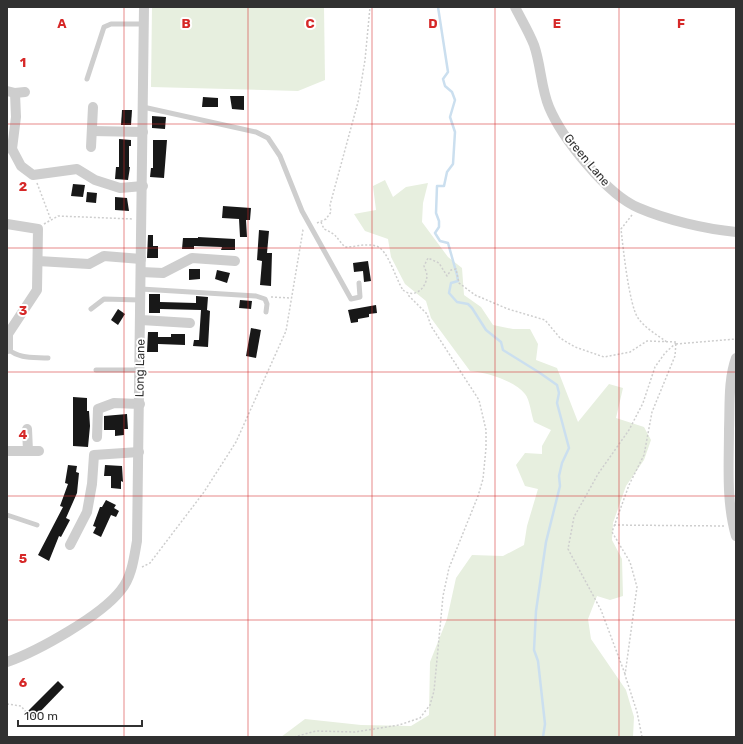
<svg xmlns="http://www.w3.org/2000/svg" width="743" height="744" font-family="Rubik,sans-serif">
  <rect width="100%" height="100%" fill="#fff"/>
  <g fill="#e7efdf">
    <polygon points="152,7 324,7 325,80 298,91 151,87"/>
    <path d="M385,180L393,197L406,187L428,183L423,203L422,222L448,257L462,268L464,295L481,307L493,325L513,329H530L538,344L536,360L557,368L578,422L609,384L623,388L616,418L644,427L651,440L644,460L626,486L613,523L612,540L622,559L623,596L610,600L597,596L588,619L591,639L626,690L634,717L633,737H281L305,719L361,725L411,726L429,715L430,662L447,619L456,578L472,555L503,556L524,545L527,526L538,489L525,486L516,465L525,453L542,454V446L551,430L534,422C531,414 530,400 525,394C515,381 486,372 470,371L431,318L426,301L405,284L391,257L388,239L365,231L354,214L376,210L373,186Z"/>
  </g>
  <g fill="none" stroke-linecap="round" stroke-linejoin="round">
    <polyline stroke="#cbdfef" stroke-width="2.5" points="438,7 448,72 443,79 445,86 452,92 455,100 450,117 455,132 453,164 447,172 444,186 437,186 436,213 439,221 439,227 435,233 440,241 448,243 457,275 458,281 451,283 449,293 457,302 468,304 472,308 486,330 501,342 503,350 540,373 557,385 559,393 557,403 569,448 562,463 559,476 560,486 546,542 536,611 534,650 538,661 545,724 543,737"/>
  </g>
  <g fill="#181818">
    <polygon points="230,96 244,96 244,110 232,109"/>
    <polygon points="203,97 218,98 218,107 202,107"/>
    <polygon points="122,110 132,110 131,125 121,125"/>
    <polygon points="152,116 166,117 165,129 152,128"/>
    <polygon points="119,139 131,140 131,146 129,146 129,167 130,167 128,180 115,179 116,167 119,167"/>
    <polygon points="153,140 167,140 164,178 150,177 151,168 153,168"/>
    <polygon points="73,184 85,185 83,197 71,196"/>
    <polygon points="87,192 97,193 96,203 86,202"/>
    <polygon points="115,197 127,198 129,211 115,210"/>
    <polygon points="223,206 251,208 250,220 246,220 247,237 240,237 239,219 222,218"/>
    <polygon points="259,230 269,231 267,253 272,253 271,286 260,285 262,261 257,260"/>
    <polygon points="148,235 153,235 153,246 158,246 158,258 147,258"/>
    <polygon points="198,237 235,239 235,250 221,250 222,247 194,246 194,249 182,249 183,238 198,238"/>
    <polygon points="368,261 371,281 364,282 363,271 354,272 353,263"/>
    <polygon points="189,269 200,269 200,279 189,280"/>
    <polygon points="217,270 230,273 227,283 215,279"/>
    <polygon points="149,294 160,294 160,302 196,303 196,296 208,297 207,310 210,311 208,347 193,346 194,340 199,340 201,310 160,309 160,313 149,313"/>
    <polygon points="240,300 252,301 251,309 239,308"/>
    <polygon points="376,305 377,313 369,314 369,317 358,319 358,322 351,323 348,310"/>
    <polygon points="118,309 125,314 118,325 111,320"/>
    <polygon points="251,328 261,330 256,358 246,356"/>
    <polygon points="148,332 158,332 158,337 171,337 171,334 185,334 185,345 158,344 158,352 147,352"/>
    <polygon points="73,397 87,398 87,411 89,411 90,426 88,447 73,446"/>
    <polygon points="127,414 128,429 124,429 124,435 115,436 115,430 104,430 104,416"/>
    <polygon points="68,465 77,466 76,472 79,473 77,493 66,518 70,520 61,537 59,536 49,561 38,555 63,507 60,506 68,484 65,483"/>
    <polygon points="105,465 122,466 123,482 121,481 121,489 111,488 111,476 104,476"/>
    <polygon points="106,500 116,505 114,508 119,511 116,517 111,515 101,537 93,533 96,527 93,526 100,507 102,507"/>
    <polygon points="58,681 64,687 34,718 28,711"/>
  </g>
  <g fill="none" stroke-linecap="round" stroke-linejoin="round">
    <g stroke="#cecece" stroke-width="1.5" stroke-dasharray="2 2" stroke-linecap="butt">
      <polyline points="37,183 51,220"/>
      <path d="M632,215L621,229C623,247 629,305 638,318C645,328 657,335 667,342"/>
      <path d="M321,222L324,229C338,235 336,238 345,247C356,247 366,243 376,246C388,249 396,280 403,290"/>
      <polyline points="317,223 326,219 331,212 330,205 358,102 365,60 370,7"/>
      <polyline points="44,224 58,216 133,219"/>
      <path d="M403,290C414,299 426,289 427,276C427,273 425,269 424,266L428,258L439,263L447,276L451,270L456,269L459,283L475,295L508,309L545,320L560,338L575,347L604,357L630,352L647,341L676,342L675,356L652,412L644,455L629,485L612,532L630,562L637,587L625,675L637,712L642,737"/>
      <polyline points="271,297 291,298"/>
      <polyline points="676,344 736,339"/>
      <polyline points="614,525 725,526"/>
      <polyline points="142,567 150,563 204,492 236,442 286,331 303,230 305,229"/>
      <polyline points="625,674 601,610 568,549 574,517 598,474 629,430 643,403 655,367 665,353 676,343"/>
      <polyline points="7,704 21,706 31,718"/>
      <polyline points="294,737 316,731 355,732 399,725 420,718 430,705 434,691 443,596 449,568 478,496 483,479 486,448 486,430 479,400 431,326 427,314 408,295"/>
    </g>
    <g stroke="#cecece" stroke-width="5">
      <polyline points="87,79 104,27 111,24 144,24"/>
      <polyline points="143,107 256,132 268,138 280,156 302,211 351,299 360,297 359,283"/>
      <polyline points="141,289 256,296 265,299 267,304 266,312"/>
      <polyline points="91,309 104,299 140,300"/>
      <path d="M8,349C19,359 33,357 48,358"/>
      <polyline points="96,370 140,370"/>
      <polyline points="7,515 37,525"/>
    </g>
    <g stroke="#cecece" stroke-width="10">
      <path d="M515,7C521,19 529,32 534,45C541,65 541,88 549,107C562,138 607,195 639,208C667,220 705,229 736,232"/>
      <polyline points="7,91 15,93 25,92"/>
      <polyline points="92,131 143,132"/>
      <polyline points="91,147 93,107"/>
      <polyline points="7,148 12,149 21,166 33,175 77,169 95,180 120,188 143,186"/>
      <polyline points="12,149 16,117 15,93"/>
      <polyline points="7,224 38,229 37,290 8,334 8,349"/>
      <polyline points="38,261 89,264 104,256 141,259"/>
      <polyline points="141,272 163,273 192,258 235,261"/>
      <polyline points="141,320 190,323"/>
      <path d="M736,358C728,380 730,406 729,429C729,464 726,502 736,536"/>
      <polyline points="27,429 28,451"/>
      <polyline points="97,437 98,409 114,403 140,404"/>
      <polyline points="7,451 39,451"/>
      <polyline points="70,545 87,512 92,484 94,455 139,452"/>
      <path d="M7,662C38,651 101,616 121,590C132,577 134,557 137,541L144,7"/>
    </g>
  </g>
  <path fill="none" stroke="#d62828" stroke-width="1" stroke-opacity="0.55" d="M124,7V737M248,7V737M372,7V737M495,7V737M619,7V737M7,124H736M7,248H736M7,372H736M7,496H736M7,620H736"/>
  <g text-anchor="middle" stroke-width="4" stroke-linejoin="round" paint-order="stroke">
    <g font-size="12" fill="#313131" stroke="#fff">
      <text transform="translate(587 160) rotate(50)" y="4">Green Lane</text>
      <text transform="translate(140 368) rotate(-89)" y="4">Long Lane</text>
    </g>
  </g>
  <g font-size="13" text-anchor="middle" font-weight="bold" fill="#d62828" stroke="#fff" stroke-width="4" stroke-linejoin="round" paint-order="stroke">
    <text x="62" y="28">A</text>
    <text x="186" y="28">B</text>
    <text x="310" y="28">C</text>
    <text x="433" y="28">D</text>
    <text x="557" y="28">E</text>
    <text x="681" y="28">F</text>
    <text x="23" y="67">1</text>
    <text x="23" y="191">2</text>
    <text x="23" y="315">3</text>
    <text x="23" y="439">4</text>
    <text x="23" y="563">5</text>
    <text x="23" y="687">6</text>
  </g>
  <rect width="743" height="744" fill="none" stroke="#313131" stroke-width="16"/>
  <path d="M18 720v6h124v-6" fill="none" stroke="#313131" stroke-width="2"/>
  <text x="24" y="720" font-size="12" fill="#313131" stroke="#ffffff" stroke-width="3" paint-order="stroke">100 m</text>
</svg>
